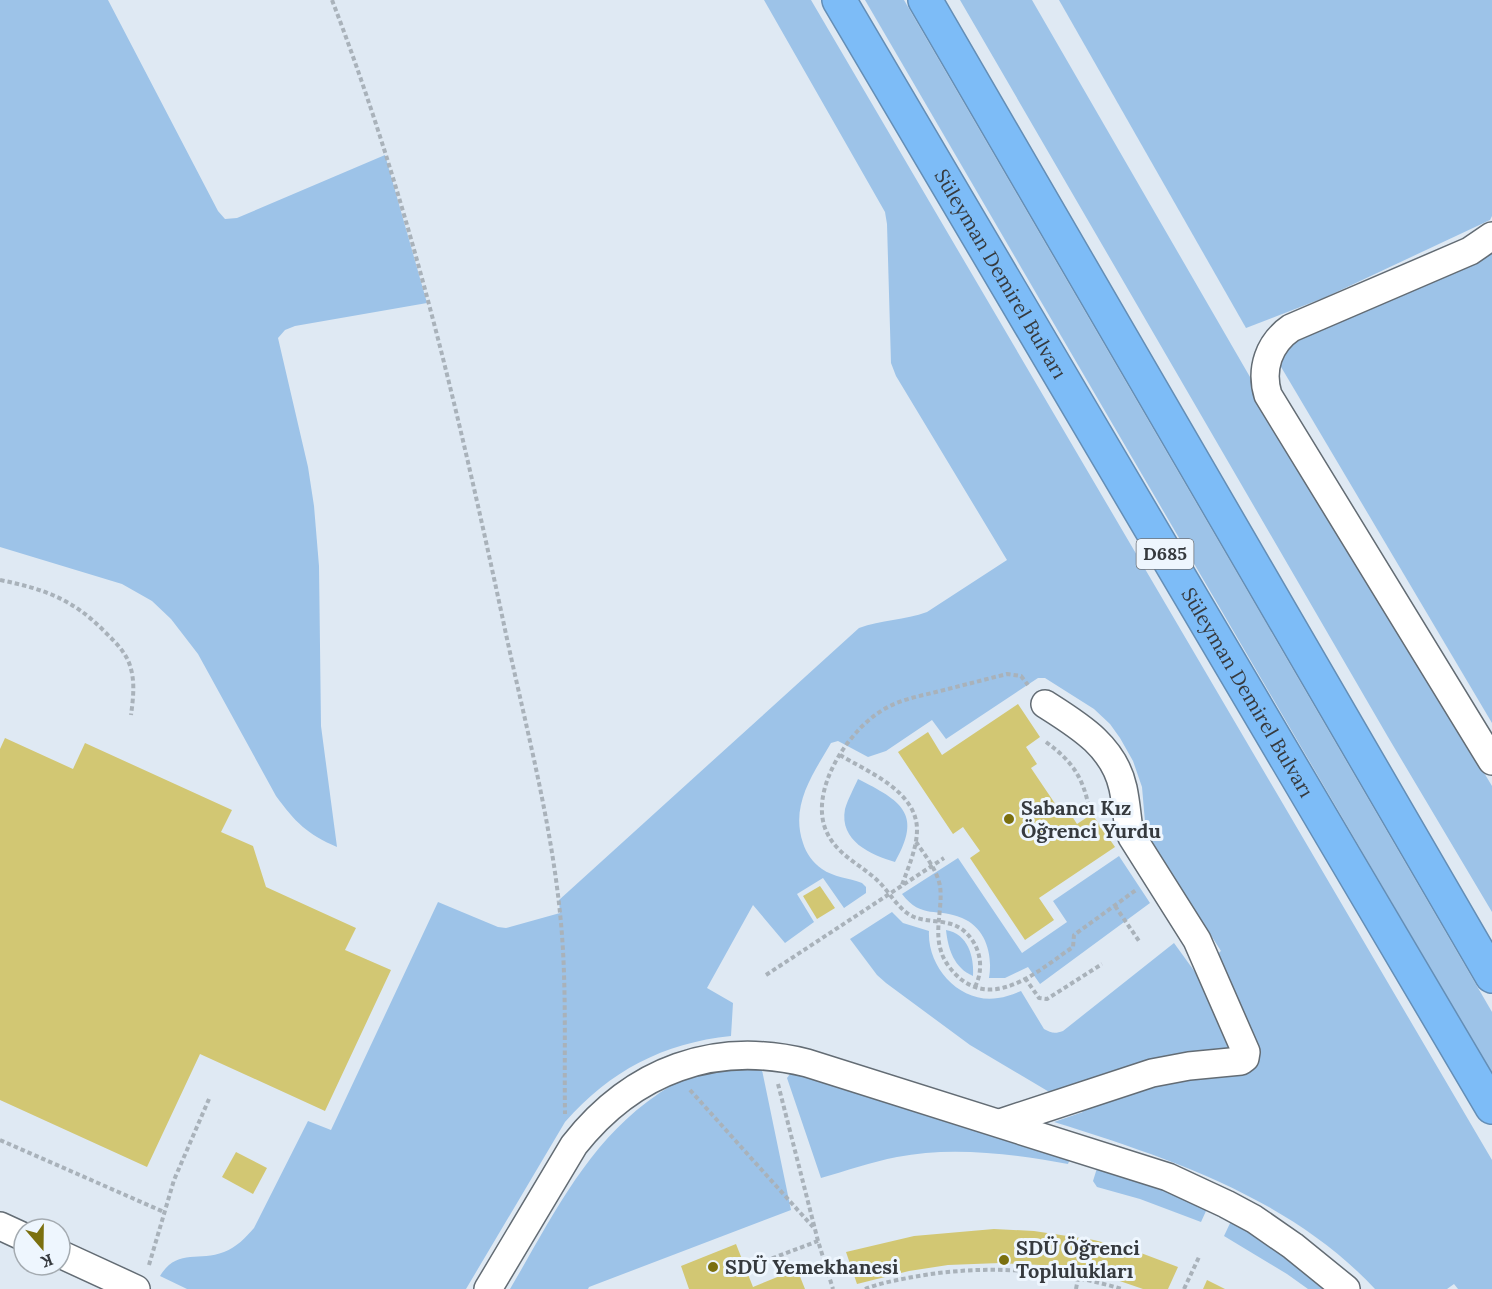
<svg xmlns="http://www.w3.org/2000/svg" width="1492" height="1289" font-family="Lora,serif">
  <rect width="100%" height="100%" fill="#dfe9f3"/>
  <g fill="#9dc3e8">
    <path d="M0,0H108L218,211L225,219L237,218L385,155L427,303L295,326L285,330L278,338L308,467L314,506L319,566L321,726L337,847C307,834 295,822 276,796L198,654L171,619L152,601L122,584L0,547Z"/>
    <path d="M764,0H811L1492,1160V1289H1458L1454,1284L1447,1289H1375C1290,1198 1169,1158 1054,1122L1083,1112L970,1045L886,983L877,975L850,939L892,912L903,923L929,931C927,967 960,1004 998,998C1006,997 1013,994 1021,991L1044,1029C1051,1033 1055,1034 1063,1031L1174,943L1195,972L1221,951L1146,834L1142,787L1133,761L1120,738L1110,724L1094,709L1045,678H1038L946,739L932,720L886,751L868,757L838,741L831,743C813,774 790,805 803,843C806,853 813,863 822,869C833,877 849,878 862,883L866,887V893L844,908L823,878L797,894L814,922L785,943L753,905L707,988L733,1003L731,1036C663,1043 610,1071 565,1122L466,1289H187L160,1276C177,1248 198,1262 224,1252C237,1247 245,1238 254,1228L308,1121L331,1130L438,902L498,927L506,928L560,913L559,900L859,628C881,620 905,620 927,612L1007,560L896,376L891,363L887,224L885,212Z"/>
    <polygon points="865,0 904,0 1492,1012 1492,1074"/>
    <polygon points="960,0 1032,0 1350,550 1492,786 1492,912 1388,737"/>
    <polygon points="1059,0 1492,0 1492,216 1490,220 1326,297 1246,328"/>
    <polygon points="1492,236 1492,723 1271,350"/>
    <path d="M858,779C901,801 923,813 895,862C871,855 839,841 845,809C848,799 854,788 858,779Z"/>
    <path d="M1119,856L1150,903L1040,984L1028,967L1005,978H989C993,955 986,928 962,918C937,907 922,920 902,894L958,858L1022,953L1067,922L1053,901Z"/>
    <path d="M946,930C968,934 974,956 973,976C954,968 948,949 946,930Z"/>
    <path d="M740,1068L762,1070L791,1210L589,1287L588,1289H510C549,1223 584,1149 647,1102C658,1094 670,1085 682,1080C701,1072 720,1070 740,1068Z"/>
    <path d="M793,1070L1071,1156L1068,1164C1013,1154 952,1146 897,1157C871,1162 846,1171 821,1178L787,1078Z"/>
    <polygon points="1098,1165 1195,1200 1206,1211 1201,1222 1140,1199 1097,1187 1093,1181"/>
    <polygon points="1232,1219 1333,1289 1308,1289 1287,1274 1224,1236"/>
  </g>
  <g fill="#d2c773">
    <polygon points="1018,704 1040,737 1026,747 1037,764 1031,768 1060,811 1066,807 1077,824 1092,814 1115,847 1039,898 1054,920 1025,940 970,858 980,851 963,827 953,834 898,752 928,732 942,755"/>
    <polygon points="5,738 73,769 85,743 232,810 221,832 253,846 266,887 356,928 345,950 391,970 325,1111 200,1054 147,1167 0,1100 0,749"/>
    <polygon points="820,886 835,908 817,919 803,896"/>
    <polygon points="236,1152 267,1168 253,1194 222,1177"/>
    <polygon points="994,1229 1034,1231 1094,1240 1133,1250 1178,1267 1168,1289 1143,1289 1108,1277 1040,1265 1000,1263 948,1265 909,1271 857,1284 846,1252 914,1236"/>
    <polygon points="736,1244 753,1287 797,1269 805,1289 689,1289 681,1266"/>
    <polygon points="1207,1280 1225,1289 1203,1289"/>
  </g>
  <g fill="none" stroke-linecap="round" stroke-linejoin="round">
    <defs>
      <g id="minor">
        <path d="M1492,236L1470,251L1291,328C1269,343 1260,369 1268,395L1492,761"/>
        <path d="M1000,1123L1152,1073L1189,1066L1241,1061L1245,1058L1246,1052L1197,940L1132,837L1129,830C1127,816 1126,802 1123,788C1114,746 1078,725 1045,704"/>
        <polyline points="0,1226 24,1237"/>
        <polyline points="60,1254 136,1289"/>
        <path d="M488,1289L574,1145C633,1070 715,1040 807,1063L1168,1177L1226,1204L1254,1219L1293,1246L1346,1289"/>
      </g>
      <g id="highway">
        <path id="s1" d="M839,0L1492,1107"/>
        <polyline points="925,0 1492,976"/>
      </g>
    </defs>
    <use href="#minor" stroke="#636c74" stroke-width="30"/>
    <use href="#highway" stroke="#648eb6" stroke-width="36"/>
    <g stroke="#a9b2ba" stroke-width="4" stroke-dasharray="4.5 3" stroke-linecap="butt">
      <path d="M332,0C409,200 458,410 503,620C523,716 550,814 560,913C567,979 564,1047 565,1114"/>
      <path d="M0,580C44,589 73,599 105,632C116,643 127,653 131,669C135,684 133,700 131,715"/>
      <path d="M1046,742C1072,761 1083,777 1089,808"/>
      <path d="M840,755C868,772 917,791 917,830C917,848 908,868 902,885"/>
      <path d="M916,842C925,855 937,870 940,886C943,907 934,930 941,951C944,962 953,973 962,980C999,1008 1043,967 1073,947L1074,935L1136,890"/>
      <polyline points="1115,906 1139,941"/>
      <polyline points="766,975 944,858"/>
      <polyline points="1025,978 1039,998 1047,999 1102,964"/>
      <path d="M975,987C985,967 980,944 963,930C946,917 923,925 907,913C896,905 889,892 879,882C861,864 835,855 825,828C810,786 852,725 888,707C903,699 920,696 936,692C960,686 983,680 1007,674L1021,676L1028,685"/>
      <polyline points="778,1084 818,1241 833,1289"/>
      <polyline points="690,1090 813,1227"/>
      <polyline points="0,1140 164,1212"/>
      <polyline points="765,1261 818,1241"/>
      <polyline points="149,1265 174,1180 209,1099"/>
      <path d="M865,1289C880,1283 897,1280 913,1277C983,1264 1054,1269 1122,1289"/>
      <polyline points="1076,1289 1078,1278"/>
      <polyline points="1184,1289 1199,1257"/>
    </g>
    <use href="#minor" stroke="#fff" stroke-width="27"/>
    <use href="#highway" stroke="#7dbcf7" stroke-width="33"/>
  </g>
  <g fill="#7b700f" stroke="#eef6fe" stroke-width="2">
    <circle cx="1009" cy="819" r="6"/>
    <circle cx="1004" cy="1260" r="6"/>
    <circle cx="713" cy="1267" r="6"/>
  </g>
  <g text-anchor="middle" stroke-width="6" stroke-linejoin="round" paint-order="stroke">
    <rect fill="#eef6fe" stroke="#6d7278" stroke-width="1.5" x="1136.5" y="539" width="57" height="30" rx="4.5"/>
    <g font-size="18" font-weight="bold" fill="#363a3e">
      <text x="1165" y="560">D685</text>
    </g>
    <g font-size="20" fill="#363a3e" stroke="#eef6fe">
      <text dy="7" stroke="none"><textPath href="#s1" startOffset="318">Süleyman Demirel Bulvarı</textPath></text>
      <text dy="7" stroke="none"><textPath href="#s1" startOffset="804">Süleyman Demirel Bulvarı</textPath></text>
    </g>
    <g font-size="20" font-weight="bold" fill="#363a3e" stroke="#eef6fe" text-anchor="start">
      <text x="1021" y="815">Sabancı Kız<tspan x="1021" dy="23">Öğrenci Yurdu</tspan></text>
      <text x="1016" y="1255">SDÜ Öğrenci<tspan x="1016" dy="23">Toplulukları</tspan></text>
      <text x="725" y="1274">SDÜ Yemekhanesi</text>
    </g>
  </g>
  <g transform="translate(42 1247) rotate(160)"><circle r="28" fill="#eef6fe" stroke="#a4abb1" stroke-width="1.5"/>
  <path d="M0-4.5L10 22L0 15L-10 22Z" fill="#7b700f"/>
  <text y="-9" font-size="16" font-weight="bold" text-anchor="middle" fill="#363a3e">K</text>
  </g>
</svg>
